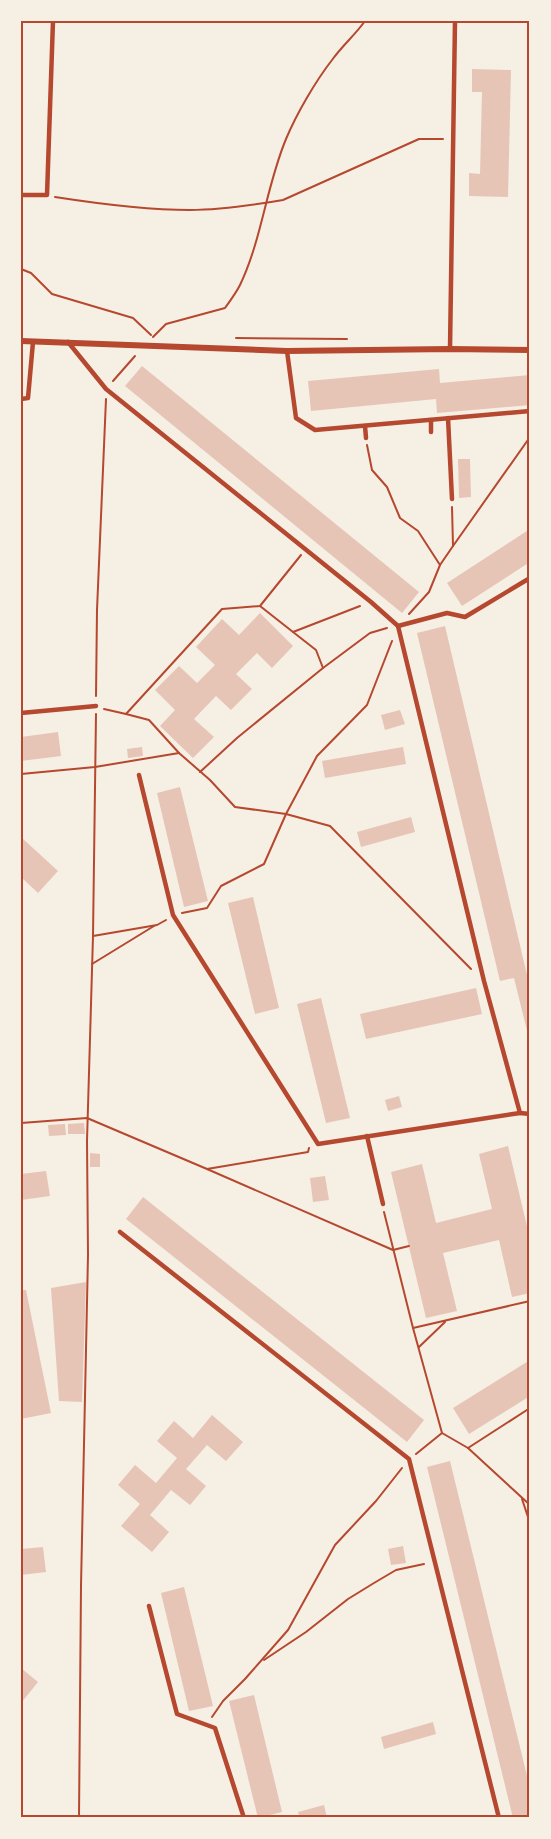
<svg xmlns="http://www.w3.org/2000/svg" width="551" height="1839" font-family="'IBM Plex Sans',sans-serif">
  <rect width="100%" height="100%" fill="#f6efe4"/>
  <g fill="#e6c5b7">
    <polygon points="472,69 511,70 508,197 469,196 469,173 480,174 482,92 472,92"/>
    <polygon points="142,366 419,592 402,613 125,386"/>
    <polygon points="439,369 440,383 530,375 530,405 437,413 436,399 311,411 308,381"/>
    <polygon points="458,459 470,459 471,497 459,498"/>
    <polygon points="530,529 530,562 462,606 447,583"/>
    <polygon points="260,613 293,646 272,668 257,653 236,674 252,689 231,710 216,696 194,719 214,737 193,758 160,726 175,710 155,690 179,666 197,683 215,665 196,647 222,619 239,635"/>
    <polygon points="445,626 527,975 530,974 530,1043 514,978 500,981 417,633"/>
    <polygon points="400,710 405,724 385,730 381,715"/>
    <polygon points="58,732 61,756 21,761 21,737"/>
    <polygon points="142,747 143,756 128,758 127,749"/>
    <polygon points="403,747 406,764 325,778 322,761"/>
    <polygon points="180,787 208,901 184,907 157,793"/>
    <polygon points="411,817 415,832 361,847 357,832"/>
    <polygon points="22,838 58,871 38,893 21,877 21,840"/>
    <polygon points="253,897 279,1008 255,1014 228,903"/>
    <polygon points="476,988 482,1014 366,1039 360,1014"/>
    <polygon points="321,998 350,1118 326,1123 297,1004"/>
    <polygon points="399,1096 402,1107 388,1111 385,1100"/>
    <polygon points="84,1123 85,1134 68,1134 68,1124"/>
    <polygon points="65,1124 66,1135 49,1136 48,1125"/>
    <polygon points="508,1146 530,1239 530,1293 512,1297 499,1240 443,1253 457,1311 426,1318 391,1172 422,1164 436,1223 492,1209 479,1154"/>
    <polygon points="90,1153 100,1154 100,1167 90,1167"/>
    <polygon points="46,1171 50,1196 21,1200 21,1174"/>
    <polygon points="325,1176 329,1200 313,1202 310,1178"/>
    <polygon points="143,1197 424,1420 407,1442 126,1219"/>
    <polygon points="86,1282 82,1402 59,1401 51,1288"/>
    <polygon points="21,1290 26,1290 51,1413 21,1419"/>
    <polygon points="530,1360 530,1396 469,1434 453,1408"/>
    <polygon points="212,1415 243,1442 226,1461 207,1445 186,1469 206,1486 190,1505 171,1490 150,1515 169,1532 152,1552 121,1526 140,1504 118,1485 135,1465 156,1483 177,1458 157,1441 174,1421 193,1438"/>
    <polygon points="450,1461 530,1788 530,1816 521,1818 513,1818 427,1467"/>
    <polygon points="403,1546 406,1563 391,1565 388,1549"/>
    <polygon points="43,1547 46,1572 21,1575 21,1549"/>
    <polygon points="184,1587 213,1706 189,1711 161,1593"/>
    <polygon points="21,1668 38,1682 21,1703"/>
    <polygon points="254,1695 282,1812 258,1818 229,1701"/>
    <polygon points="433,1722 436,1734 384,1749 381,1737"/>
    <polygon points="324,1805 327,1818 300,1818 298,1812"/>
  </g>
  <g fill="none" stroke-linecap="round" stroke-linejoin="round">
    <g stroke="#b5482f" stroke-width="2">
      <path d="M55,197C100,204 145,210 190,210C220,210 254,205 283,200L419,139H443"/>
      <polyline points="21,269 31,273 52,294 133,318 151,335"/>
      <path d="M153,337L166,324L225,308C230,301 236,293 240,285C262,239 266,187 286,139C297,113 315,82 332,60C342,46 355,35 365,21"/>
      <polyline points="236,338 347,339"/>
      <polyline points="113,381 135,356"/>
      <polyline points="367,445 372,470 387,487 400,518 418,531 440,565"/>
      <polyline points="453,546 530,437"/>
      <polyline points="260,606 293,632 360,606"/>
      <polyline points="409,614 429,592 440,565 453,546 452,507"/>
      <polyline points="293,632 316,650 323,668"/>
      <polyline points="96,696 97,610 106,399"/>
      <polyline points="104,709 126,714 222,609 260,606 301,555"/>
      <polyline points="126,714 149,720 179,753 210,780 235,807 286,814 330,826 471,969"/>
      <polyline points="200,772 237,738 323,668 370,633 387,628"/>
      <polyline points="21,774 95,767 179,753"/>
      <polyline points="182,913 207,908 221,886 264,864 286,814 317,756 367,705 392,641"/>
      <polyline points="93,936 157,925 166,920"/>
      <polyline points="92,964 154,926"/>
      <polyline points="21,1123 87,1118 207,1169 308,1152 309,1148"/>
      <polyline points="207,1169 393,1250 409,1246"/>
      <polyline points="384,1212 413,1328 442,1433"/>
      <polyline points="413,1328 530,1301"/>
      <polyline points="419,1347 445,1322"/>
      <polyline points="468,1448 530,1505"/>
      <polyline points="416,1454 442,1433 468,1448 530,1408"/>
      <polyline points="522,1499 530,1523"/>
      <polyline points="264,1660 306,1632 348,1599 374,1583 396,1570 424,1564"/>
      <polyline points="212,1717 223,1701 245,1679 288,1630 335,1545 376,1501 402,1468"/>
      <polyline points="79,1818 81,1586 88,1255 87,1141 93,936 96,714"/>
    </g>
    <g stroke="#b5482f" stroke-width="4.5">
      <polyline points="21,195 47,195 53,21"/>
      <polyline points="68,342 106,389 371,602 398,626 447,613 465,617 530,578"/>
      <polyline points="450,349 455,21"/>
      <polyline points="287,351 296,418 315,430 530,411"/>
      <polyline points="21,399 28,398 33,342"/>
      <polyline points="448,418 452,499"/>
      <polyline points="431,420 431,432"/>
      <polyline points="365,426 366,438"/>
      <polyline points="398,626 484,981 520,1113 530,1114"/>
      <polyline points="21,713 96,706"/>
      <polyline points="139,775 173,915 318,1144 520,1113"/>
      <polyline points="367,1136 383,1204"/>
      <polyline points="120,1232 409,1459 499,1818"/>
      <polyline points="149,1606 177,1714 215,1728 244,1818"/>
    </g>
    <polyline stroke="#b5482f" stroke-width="6" points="21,341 287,351 450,349 530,350"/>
  </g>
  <rect width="551" height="1839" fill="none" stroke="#f6efe4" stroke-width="45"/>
  <rect x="22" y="22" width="506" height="1794" fill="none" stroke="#b5482f" stroke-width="2"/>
</svg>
